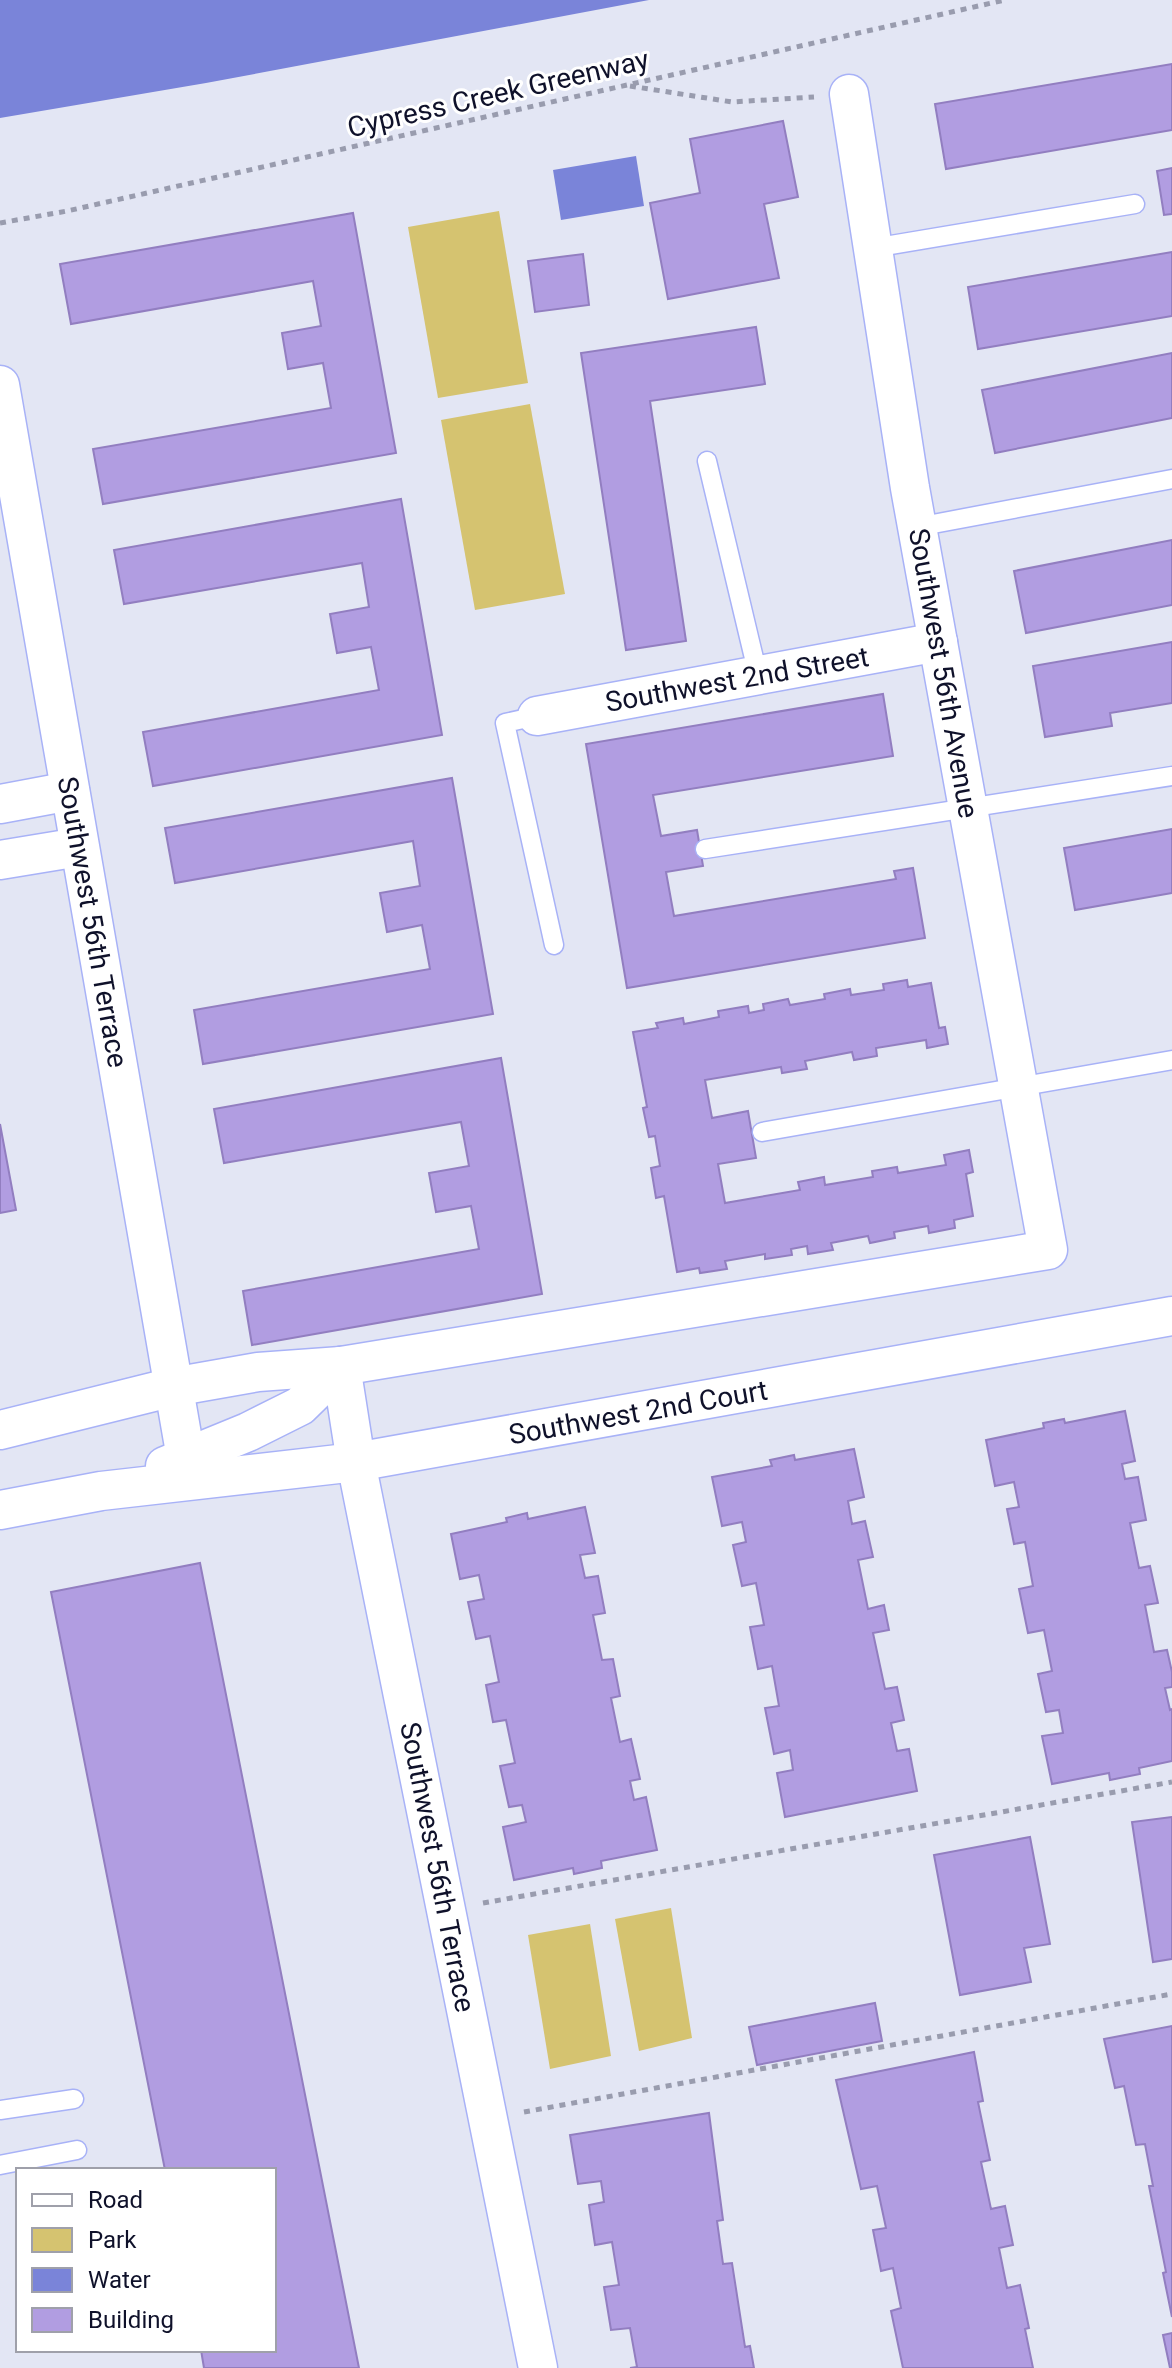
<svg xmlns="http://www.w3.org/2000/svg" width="1172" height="2368" font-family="Roboto,sans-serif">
  <rect width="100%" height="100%" fill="#e3e6f4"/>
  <g fill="#d5c370">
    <polygon points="499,211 528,383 438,398 408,227"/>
    <polygon points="530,404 565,594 475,610 441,420"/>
    <polygon points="671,1908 692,2038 639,2051 615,1919"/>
    <polygon points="590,1924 611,2056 550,2069 528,1935"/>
  </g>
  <g fill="#7a84d9">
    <polygon points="0,0 649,0 206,83 0,118"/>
    <polygon points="636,156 644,206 561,220 553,170"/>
  </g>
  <g fill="#b19de1" stroke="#927ec0" stroke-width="2">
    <polygon points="1172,64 1172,130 946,169 935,104"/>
    <polygon points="783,121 798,197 764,204 779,278 668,299 650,203 700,193 690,139"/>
    <polygon points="1172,168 1172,214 1164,215 1157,171"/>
    <polygon points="353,213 396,453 103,504 93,449 331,408 323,363 288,369 282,333 321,326 313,281 71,324 60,264"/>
    <polygon points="1172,252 1172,316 978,349 968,287"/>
    <polygon points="583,254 589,305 535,312 528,261"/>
    <polygon points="756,327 765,384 650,401 686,641 626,650 581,353"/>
    <polygon points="1172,353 1172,418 995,453 982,390"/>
    <polygon points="401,499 442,735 153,786 143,732 379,690 371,647 337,653 330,614 369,607 362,563 124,604 114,550"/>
    <polygon points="1172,540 1172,605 1026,633 1014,571"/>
    <polygon points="1172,642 1172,703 1110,713 1112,726 1045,737 1033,666"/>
    <polygon points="883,694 893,756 653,795 661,836 697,830 703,866 666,872 674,916 896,879 894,871 913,868 925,938 627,988 586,744"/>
    <polygon points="452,778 493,1014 203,1064 194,1010 430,969 422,925 387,932 380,893 420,886 413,841 175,883 165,828"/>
    <polygon points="1172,829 1172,893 1075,910 1064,848"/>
    <polygon points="907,980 908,987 931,983 939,1028 945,1027 948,1044 927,1048 926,1040 876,1048 877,1056 854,1060 852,1052 805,1061 807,1069 782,1073 781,1067 705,1080 712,1118 748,1111 756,1158 718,1164 725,1203 800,1190 798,1182 824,1177 825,1185 873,1177 872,1171 897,1167 898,1173 946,1165 944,1155 969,1150 973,1172 966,1174 973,1216 954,1220 955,1228 929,1233 928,1226 894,1232 895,1238 870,1243 868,1236 831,1243 833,1250 808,1254 807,1246 791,1249 792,1255 765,1259 765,1254 725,1261 727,1269 700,1273 699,1268 677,1272 664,1196 656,1198 651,1168 660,1166 655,1136 649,1137 643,1108 647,1107 633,1032 658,1028 656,1023 683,1018 684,1024 719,1017 718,1011 748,1006 749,1013 764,1010 763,1004 788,999 790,1005 825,999 824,994 850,989 851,995 884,990 883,984"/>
    <polygon points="501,1058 542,1294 252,1345 243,1291 479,1249 471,1206 436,1212 429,1173 469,1166 461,1122 224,1163 214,1109"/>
    <polygon points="0,1124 16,1210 0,1213"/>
    <polygon points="1125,1411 1135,1461 1122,1464 1125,1479 1138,1477 1146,1520 1130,1523 1139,1568 1150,1566 1158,1603 1145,1605 1154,1652 1167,1650 1172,1672 1172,1687 1165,1688 1170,1710 1172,1709 1172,1761 1139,1768 1140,1774 1110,1780 1109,1773 1052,1784 1042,1736 1063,1733 1059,1710 1046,1712 1038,1674 1052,1671 1044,1630 1028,1633 1019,1589 1033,1586 1025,1542 1014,1544 1007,1509 1019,1507 1014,1482 995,1486 986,1440 1044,1428 1043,1423 1064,1419 1065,1423"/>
    <polygon points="854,1449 864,1497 848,1501 852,1524 865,1521 873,1557 858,1560 868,1609 884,1605 889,1630 873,1633 885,1689 897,1687 904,1720 891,1723 897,1751 909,1749 917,1791 785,1817 777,1773 793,1770 790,1750 774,1754 765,1708 779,1706 772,1666 758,1669 750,1627 764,1625 756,1583 742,1586 733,1545 746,1542 742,1522 722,1526 712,1477 772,1466 770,1460 794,1455 795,1460"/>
    <polygon points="585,1507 595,1553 580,1555 585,1578 598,1576 605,1613 593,1615 602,1660 613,1659 620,1696 611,1698 620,1742 631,1739 640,1779 630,1781 634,1800 646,1797 657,1850 601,1861 602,1868 574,1874 573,1868 514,1880 503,1827 526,1822 522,1805 509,1807 500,1766 515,1763 506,1720 493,1722 486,1685 499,1682 490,1636 476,1639 468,1602 484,1599 479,1575 460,1579 451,1534 507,1522 506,1518 527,1513 528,1519"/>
    <polygon points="200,1563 359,2368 204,2368 201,2350 274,2350 274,2170 165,2170 51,1592"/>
    <polygon points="1172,1817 1172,1959 1153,1962 1132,1822"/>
    <polygon points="1030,1837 1050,1944 1024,1948 1031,1982 960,1995 934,1855"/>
    <polygon points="875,2003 882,2041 757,2065 749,2027"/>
    <polygon points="1172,2026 1172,2317 1163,2273 1166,2272 1149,2186 1153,2186 1145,2144 1136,2145 1124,2086 1115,2088 1104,2039"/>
    <polygon points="974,2052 983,2101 978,2102 990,2160 981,2162 991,2209 1005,2206 1013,2245 999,2248 1007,2288 1020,2285 1029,2328 1025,2329 1033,2368 903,2368 891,2311 901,2308 893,2268 881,2271 873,2230 886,2228 877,2186 861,2189 836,2080"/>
    <polygon points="709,2113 723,2220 717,2221 723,2264 732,2263 745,2347 750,2346 754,2368 630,2368 637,2367 630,2328 611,2330 604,2287 619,2285 612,2242 595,2245 589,2205 604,2202 601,2181 578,2184 570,2135"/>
    <polygon points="1172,2333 1172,2368 1170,2368 1163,2335"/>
  </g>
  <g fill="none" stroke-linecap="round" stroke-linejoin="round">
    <defs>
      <g id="lane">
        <polyline points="873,248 1135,204"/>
        <polyline points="707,461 758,675"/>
        <polyline points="917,527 1172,479"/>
        <polyline points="537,716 505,723 554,945"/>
        <polyline points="705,849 1172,776"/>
        <polyline points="762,1132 1172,1060"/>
        <polyline points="0,2110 74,2099"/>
        <polyline points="0,2165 77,2150"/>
      </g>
      <g id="street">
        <polyline points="0,385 186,1458"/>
        <polyline points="537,716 938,642"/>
        <polyline points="0,804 70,791"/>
        <polyline points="0,860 79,847"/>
        <polyline points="341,1366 356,1462 538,2368"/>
        <polyline points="0,1430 173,1387 258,1372 341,1366 1048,1250 910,488 849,94"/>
        <polyline points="165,1466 248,1432 300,1406 341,1366"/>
        <polyline points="0,1510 101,1491 356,1462 1172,1316"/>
      </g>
    </defs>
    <use href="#lane" stroke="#a8b2f7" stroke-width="21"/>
    <use href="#street" stroke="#a8b2f7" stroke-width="41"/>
    <g stroke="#999cae" stroke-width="5" stroke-dasharray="6 6" stroke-linecap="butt">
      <polyline points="630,86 732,102 814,97"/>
      <polyline points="0,223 67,211 1005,0"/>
      <polyline points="483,1903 1172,1782"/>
      <polyline points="524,2112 1172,1994"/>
    </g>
    <use href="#lane" stroke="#fff" stroke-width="18"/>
    <use href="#street" stroke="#fff" stroke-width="38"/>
  </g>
  <g text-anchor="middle" stroke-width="6" stroke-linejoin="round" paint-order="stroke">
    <g font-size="28" fill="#0f112a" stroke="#fff">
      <text transform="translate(498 93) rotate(-13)" y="10">Cypress Creek Greenway</text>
      <text transform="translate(944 673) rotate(80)" y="10">Southwest 56th Avenue</text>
      <text transform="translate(737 679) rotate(-10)" y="10">Southwest 2nd Street</text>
      <text transform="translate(93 922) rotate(80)" y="10">Southwest 56th Terrace</text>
      <text transform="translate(638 1412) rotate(-10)" y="10">Southwest 2nd Court</text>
      <text transform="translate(438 1867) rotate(79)" y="10">Southwest 56th Terrace</text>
    </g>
  </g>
  <rect x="16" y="2168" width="260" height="184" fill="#ffffff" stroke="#9fa0aa" stroke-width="2"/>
  <rect x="32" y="2194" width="40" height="12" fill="#ffffff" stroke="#9fa0aa" stroke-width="2"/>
  <text x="88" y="2208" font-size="24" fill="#0f112a">Road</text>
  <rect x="32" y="2228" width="40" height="24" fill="#d5c370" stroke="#9fa0aa" stroke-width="2"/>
  <text x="88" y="2248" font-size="24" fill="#0f112a">Park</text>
  <rect x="32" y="2268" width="40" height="24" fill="#7a84d9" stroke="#9fa0aa" stroke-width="2"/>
  <text x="88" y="2288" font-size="24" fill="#0f112a">Water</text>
  <rect x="32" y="2308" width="40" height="24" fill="#b19de1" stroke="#9fa0aa" stroke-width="2"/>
  <text x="88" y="2328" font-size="24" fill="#0f112a">Building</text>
</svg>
